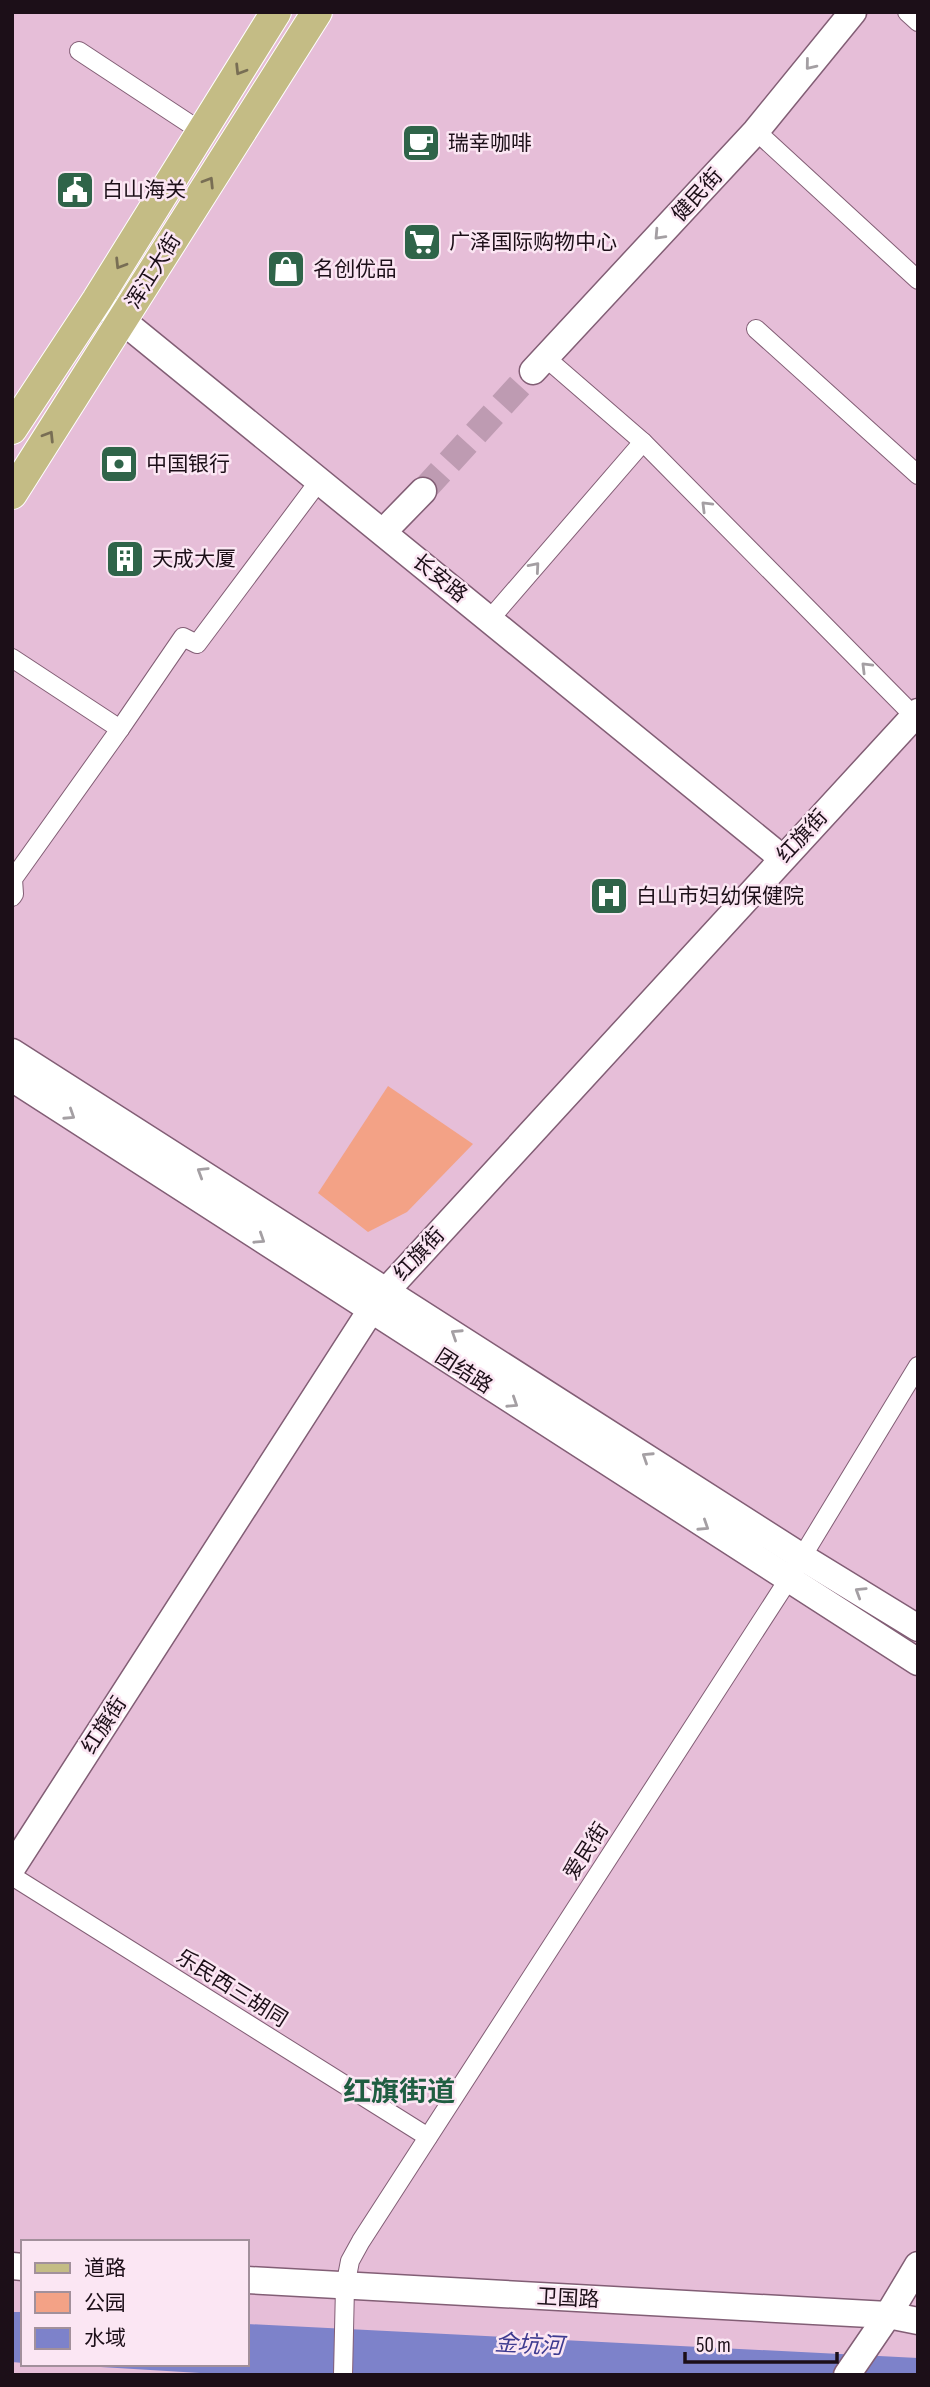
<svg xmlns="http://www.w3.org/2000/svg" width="930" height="2387" font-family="'Sofia Sans Condensed','Noto Sans SC',sans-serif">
  <rect width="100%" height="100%" fill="#e6bed8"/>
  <polygon fill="#f3a286" points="388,1086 473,1144 407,1212 368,1232 318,1193"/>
  <g fill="#7d82ca">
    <polygon points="12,2312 23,2312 23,2363 12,2362"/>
    <polygon points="247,2324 918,2358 918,2375 233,2375 51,2364 247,2364"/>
  </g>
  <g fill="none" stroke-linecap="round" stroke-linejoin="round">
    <polyline stroke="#be9bb2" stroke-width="26" stroke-dasharray="26 13" stroke-linecap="butt" points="423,491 533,371"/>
    <defs>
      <g id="street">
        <polyline points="907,12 918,22"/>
        <polyline points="79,51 202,132"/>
        <polyline points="756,131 918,280"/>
        <polyline points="756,329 918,475"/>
        <polyline points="546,358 643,442 914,716"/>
        <polyline points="490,619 643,442"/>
        <polyline points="12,658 120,729 13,879 14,894 12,897"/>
        <polyline points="120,729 183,637 197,644 319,481"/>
        <polyline points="12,1876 428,2137"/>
        <polyline points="343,2375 345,2287 350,2261 361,2241 788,1580 918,1366"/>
      </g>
      <g id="secondary">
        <polyline points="97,300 782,858"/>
        <polyline points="533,371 756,131 853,12"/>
        <polyline points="383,532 423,491"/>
        <polyline points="12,1052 802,1557 918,1628"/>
        <polyline points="12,1078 918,1662"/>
        <polyline points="12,1868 371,1310 387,1290 918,712"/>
        <polyline points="12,2266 23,2267"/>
        <polyline points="247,2280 888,2315 918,2321"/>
        <polyline points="847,2375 888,2315 918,2265"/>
      </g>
      <g id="primary">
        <polyline points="12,429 97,300 276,12"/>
        <polyline points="12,494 317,12"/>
      </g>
    </defs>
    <use href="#street" stroke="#825e75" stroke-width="20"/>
    <use href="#secondary" stroke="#825e75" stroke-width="29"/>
    <use href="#primary" stroke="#fff" stroke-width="32"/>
    <use href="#street" stroke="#fff" stroke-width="18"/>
    <use href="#secondary" stroke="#fff" stroke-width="26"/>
    <use href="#primary" stroke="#c4bc85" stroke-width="30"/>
  </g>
  <defs><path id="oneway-chevron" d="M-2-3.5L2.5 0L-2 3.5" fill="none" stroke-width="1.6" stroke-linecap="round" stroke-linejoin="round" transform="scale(1.75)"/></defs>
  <g stroke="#a49fa3">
    <use href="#oneway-chevron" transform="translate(810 65) rotate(129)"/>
    <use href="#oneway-chevron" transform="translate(659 235) rotate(133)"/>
    <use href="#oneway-chevron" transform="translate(706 506) rotate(-135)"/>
    <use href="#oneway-chevron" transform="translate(535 567) rotate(-49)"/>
    <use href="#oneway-chevron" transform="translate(866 667) rotate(-135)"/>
    <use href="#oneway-chevron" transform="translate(70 1115) rotate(33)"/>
    <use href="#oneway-chevron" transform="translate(202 1172) rotate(-148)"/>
    <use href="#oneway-chevron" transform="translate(260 1239) rotate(33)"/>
    <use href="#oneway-chevron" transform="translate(456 1334) rotate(-147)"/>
    <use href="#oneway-chevron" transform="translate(513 1403) rotate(33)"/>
    <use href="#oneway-chevron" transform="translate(647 1457) rotate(-147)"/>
    <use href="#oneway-chevron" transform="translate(704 1526) rotate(33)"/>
    <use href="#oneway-chevron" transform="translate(860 1592) rotate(-148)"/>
  </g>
  <g stroke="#786e54">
    <use href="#oneway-chevron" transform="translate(240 70) rotate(122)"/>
    <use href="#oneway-chevron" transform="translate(209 182) rotate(-58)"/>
    <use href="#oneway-chevron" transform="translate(120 264) rotate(122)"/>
    <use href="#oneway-chevron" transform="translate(49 436) rotate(-58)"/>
  </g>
  <defs>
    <symbol id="cafe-square" viewBox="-11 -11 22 22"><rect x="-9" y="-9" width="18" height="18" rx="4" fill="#2f6449" stroke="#fbe6f3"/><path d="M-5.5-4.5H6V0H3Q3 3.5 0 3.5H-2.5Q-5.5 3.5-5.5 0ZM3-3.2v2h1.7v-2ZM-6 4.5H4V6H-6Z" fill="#fff"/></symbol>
    <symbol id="civic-square" viewBox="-11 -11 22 22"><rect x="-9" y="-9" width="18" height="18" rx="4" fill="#2f6449" stroke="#fbe6f3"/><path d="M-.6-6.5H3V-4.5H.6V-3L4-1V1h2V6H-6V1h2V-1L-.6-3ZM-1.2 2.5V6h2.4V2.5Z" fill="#fff"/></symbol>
    <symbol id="supermarket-square" viewBox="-11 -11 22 22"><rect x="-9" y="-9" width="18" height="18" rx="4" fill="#2f6449" stroke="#fbe6f3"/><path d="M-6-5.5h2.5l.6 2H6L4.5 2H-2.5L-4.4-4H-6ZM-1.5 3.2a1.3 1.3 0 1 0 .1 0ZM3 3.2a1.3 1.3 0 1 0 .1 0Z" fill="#fff"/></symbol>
    <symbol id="shop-square" viewBox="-11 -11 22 22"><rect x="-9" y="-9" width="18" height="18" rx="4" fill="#2f6449" stroke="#fbe6f3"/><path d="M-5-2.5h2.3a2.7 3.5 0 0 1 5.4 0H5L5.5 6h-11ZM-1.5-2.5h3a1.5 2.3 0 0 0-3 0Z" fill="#fff"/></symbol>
    <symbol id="bank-square" viewBox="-11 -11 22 22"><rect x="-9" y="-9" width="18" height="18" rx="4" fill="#2f6449" stroke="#fbe6f3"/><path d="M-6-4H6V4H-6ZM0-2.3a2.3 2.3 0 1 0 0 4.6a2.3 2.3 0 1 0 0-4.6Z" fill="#fff"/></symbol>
    <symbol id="building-square" viewBox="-11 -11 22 22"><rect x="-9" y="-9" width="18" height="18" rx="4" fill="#2f6449" stroke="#fbe6f3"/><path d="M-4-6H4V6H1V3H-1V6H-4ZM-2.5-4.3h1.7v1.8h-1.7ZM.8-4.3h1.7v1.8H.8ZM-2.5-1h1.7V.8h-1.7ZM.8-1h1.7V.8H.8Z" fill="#fff"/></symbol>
    <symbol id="hospital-square" viewBox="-11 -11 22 22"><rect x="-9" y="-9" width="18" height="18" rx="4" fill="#2f6449" stroke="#fbe6f3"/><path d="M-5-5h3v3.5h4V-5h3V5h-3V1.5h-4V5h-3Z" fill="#fff"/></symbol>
  </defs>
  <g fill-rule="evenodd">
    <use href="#cafe-square" x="399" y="121" width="44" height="44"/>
    <use href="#civic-square" x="53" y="168" width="44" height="44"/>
    <use href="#supermarket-square" x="400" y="220" width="44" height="44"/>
    <use href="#shop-square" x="264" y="247" width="44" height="44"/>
    <use href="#bank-square" x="97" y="442" width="44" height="44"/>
    <use href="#building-square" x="103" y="537" width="44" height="44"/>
    <use href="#hospital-square" x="587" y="874" width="44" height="44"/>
  </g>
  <g text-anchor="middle" stroke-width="5" stroke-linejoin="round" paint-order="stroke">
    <g font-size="21" fill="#1c0f18" stroke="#fbe6f3" text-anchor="start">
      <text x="448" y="150">瑞幸咖啡</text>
      <text x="102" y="197">白山海关</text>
      <text x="449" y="249">广泽国际购物中心</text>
      <text x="313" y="276">名创优品</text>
      <text x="146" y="471">中国银行</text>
      <text x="152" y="566">天成大厦</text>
      <text x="636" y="903">白山市妇幼保健院</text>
    </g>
    <g font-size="21" fill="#1c0f18" stroke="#fbe6f3">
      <text transform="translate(697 195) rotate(-47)" y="7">健民街</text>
      <text transform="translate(153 271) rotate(-58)" y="7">浑江大街</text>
      <text transform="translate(440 578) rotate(39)" y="7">长安路</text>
      <text transform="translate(802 836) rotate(-47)" y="7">红旗街</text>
      <text transform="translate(419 1254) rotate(-47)" y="7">红旗街</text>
      <text transform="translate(464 1371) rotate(33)" y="7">团结路</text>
      <text transform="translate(104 1725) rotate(-57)" y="7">红旗街</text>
      <text transform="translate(586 1851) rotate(-57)" y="7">爱民街</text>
      <text transform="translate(232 1988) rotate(32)" y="7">乐民西三胡同</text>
      <text transform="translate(568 2298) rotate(3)" y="7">卫国路</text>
    </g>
    <g font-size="23" font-style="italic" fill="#3e3b90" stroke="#fbe6f3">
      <text transform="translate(529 2344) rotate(3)" y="8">金坑河</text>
    </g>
    <g font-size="28" font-weight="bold" fill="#1f5d41" stroke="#fbe6f3">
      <text x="399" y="2101">红旗街道</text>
    </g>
  </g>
  <rect width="930" height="2387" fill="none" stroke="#1c0f18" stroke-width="28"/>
  <rect x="21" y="2240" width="228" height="126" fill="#fbe6f3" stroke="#a2909b" stroke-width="2"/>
  <rect x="35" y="2263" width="35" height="10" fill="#c4bc85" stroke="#a2909b" stroke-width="2"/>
  <text x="84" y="2275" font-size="21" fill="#1c0f18">道路</text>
  <rect x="35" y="2292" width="35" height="21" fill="#f3a286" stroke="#a2909b" stroke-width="2"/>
  <text x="84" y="2310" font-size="21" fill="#1c0f18">公园</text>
  <rect x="35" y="2328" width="35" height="21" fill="#7d82ca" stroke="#a2909b" stroke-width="2"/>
  <text x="84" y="2345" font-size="21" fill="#1c0f18">水域</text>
  <path d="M685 2352v10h152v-10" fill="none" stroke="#1c0f18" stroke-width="3.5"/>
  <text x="696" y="2352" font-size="21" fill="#1c0f18" stroke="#fbe6f3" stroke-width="5" paint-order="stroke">50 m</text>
</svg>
